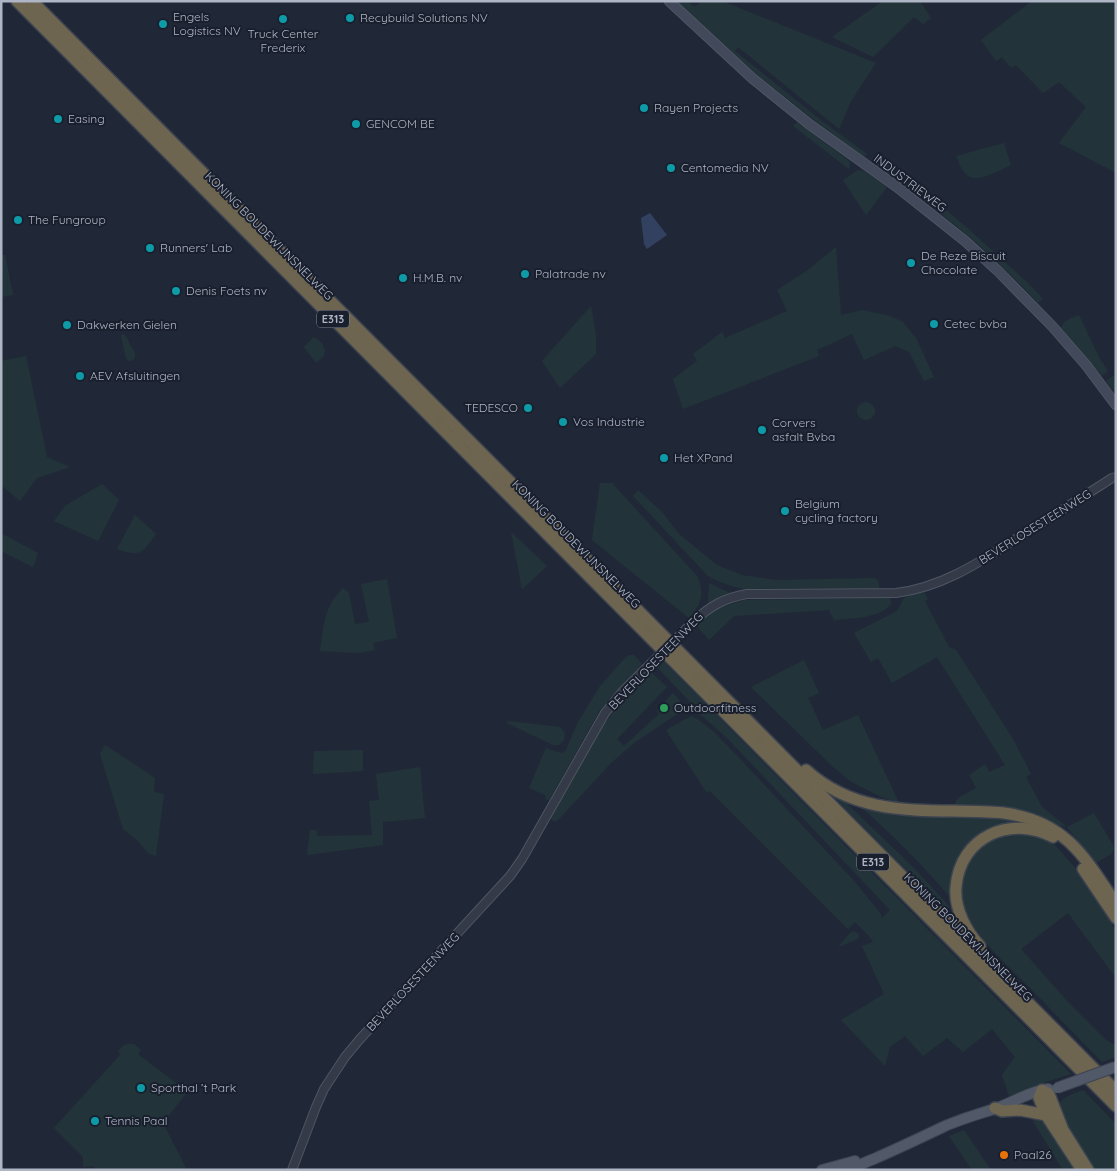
<svg xmlns="http://www.w3.org/2000/svg" width="1117" height="1171" font-family="Quicksand,sans-serif">
  <rect width="100%" height="100%" fill="#202838"/>
  <g fill="#223439">
    <polygon points="677,1 688,1 694,7 703,1 722,1 876,63 851,101 839,129 738,47 735,51 822,121 867,154 864,157 809,116 754,72"/>
    <polygon points="883,1 920,1 931,18 923,24 914,17 873,57 832,37"/>
    <polygon points="1032,1 1116,1 1116,173 1059,143 1086,107 1059,82 1043,93 1016,65 1011,68 1002,57 996,61 981,40"/>
    <polygon points="797,122 848,160 850,163 849,169 793,126"/>
    <path d="M1004,143L1011,165C1000,170 975,185 966,174C961,170 959,162 956,156Z"/>
    <path d="M880,160L920,189L964,225L1028,283L1043,299L1038,303C1023,287 1007,271 991,256C955,223 916,194 876,165Z"/>
    <polygon points="858,170 865,171 887,187 866,215 843,180"/>
    <polygon points="836,247 841,315 863,310 890,316 903,322 916,338 934,377 924,381 909,352 895,346 864,360 852,334 817,350 819,356 683,409 673,379 697,361 693,354 722,332 725,338 787,311 777,290 808,270"/>
    <polygon points="1,255 5,255 13,295 1,297"/>
    <polygon points="591,306 596,335 596,354 560,388 542,361"/>
    <path d="M1079,315L1100,359L1108,371L1102,376L1061,329C1062,320 1072,318 1079,315Z"/>
    <polygon points="122,334 125,335 135,353 135,358 133,360 129,361 126,358 121,337"/>
    <polygon points="314,337 322,343 325,351 324,356 316,363 304,347"/>
    <polygon points="26,356 47,457 70,467 37,478 20,501 1,485 1,361"/>
    <polygon points="1116,374 1116,394 1106,381"/>
    <circle cx="866" cy="411" r="9"/>
    <path d="M600,483H612L697,576C705,595 702,602 689,618L592,540Z"/>
    <polygon points="102,484 119,500 98,541 54,521 65,506"/>
    <polygon points="638,490 662,512 679,534 717,565 742,575 776,580 873,578 877,579 879,585 879,588 744,589 732,586 720,582 708,576 633,496"/>
    <path d="M135,515L156,534C141,554 141,557 117,549Z"/>
    <polygon points="511,532 547,566 522,589"/>
    <polygon points="1,533 38,553 33,567 1,551"/>
    <path d="M387,579L397,638L373,643L375,650L359,653L320,651C323,634 323,615 333,600C336,596 340,592 343,588L349,593L355,624L369,622L361,584Z"/>
    <polygon points="709,583 730,593 708,603"/>
    <polygon points="924,592 928,599 925,601 949,647 956,650 1013,739 1031,774 1026,777 1042,807 1067,827 1094,813 1113,845 1114,849 1111,854 1096,863 1067,827 1058,825 1035,814 1018,809 999,805 954,805 958,798 976,788 969,775 985,764 989,772 1005,765 937,657 892,683 878,658 871,662 854,633 897,611 904,598 910,595"/>
    <path d="M890,598L891,604C878,619 852,618 834,620L829,610L734,616L709,640L696,625L717,609L744,600Z"/>
    <polygon points="629,655 634,655 642,664 616,691 600,710 549,800 546,800 545,795 529,788 546,748 557,752 562,753 566,750 577,724 600,686 627,656"/>
    <polygon points="804,660 819,693 808,698 823,730 858,715 899,803 879,796 850,781 831,765 751,687"/>
    <polygon points="663,661 1071,1074 1040,1084 1009,1096 1002,1075 1015,1057 992,1029 963,1052 947,1038 923,1056 905,1036 890,1047 885,1066 841,1020 884,994 862,946 873,942 869,936 855,922 848,929 710,791 707,793 666,730 691,716 699,720 714,732 743,762 855,882 880,913 882,918 890,910 727,738 693,708 691,703 657,667"/>
    <path d="M651,672L667,687L617,739L624,746L659,714L657,710L673,693C679,699 683,703 680,712L634,743L611,763L559,819L554,822L551,818L604,724L620,704Z"/>
    <polygon points="508,721 560,727 565,733 564,740 559,745 553,745 509,724 507,723"/>
    <polygon points="105,745 155,778 154,792 164,794 156,856 149,854 137,840 123,829 100,754"/>
    <polygon points="363,750 363,771 313,774 314,751"/>
    <polygon points="420,767 425,818 383,822 383,845 307,855 310,830 316,830 318,836 372,835 369,801 379,800 376,774"/>
    <polygon points="839,796 913,867 949,906 948,909 946,909 835,798 836,797"/>
    <path d="M858,804L978,815L1027,822L1028,825L969,848L952,900C924,865 891,834 858,804Z"/>
    <path d="M1011,833L1034,834L1046,839L1056,846L1078,871L1116,931V978L1068,913L1021,949L1068,1002L1105,1039L1111,1043L1116,1045V1057L1102,1062C1079,1038 1056,1015 1033,991C1005,962 944,914 966,869C968,864 970,859 972,855C980,843 999,837 1011,833Z"/>
    <polygon points="854,931 859,934 859,936 858,939 838,947 850,933"/>
    <polygon points="127,1044 134,1044 141,1050 138,1054 180,1086 184,1082 191,1087 163,1123 187,1170 96,1170 93,1166 83,1167 83,1157 54,1128 121,1054 118,1051 123,1046"/>
    <path d="M1083,1090L1116,1124V1170H1095L1070,1131L1067,1129C1056,1102 1054,1101 1083,1090Z"/>
    <polygon points="1035,1117 1041,1118 1048,1125 1077,1170 1063,1170 1031,1118"/>
    <polygon points="964,1130 991,1170 972,1170 949,1136"/>
  </g>
  <polygon fill="#334160" points="650,213 667,235 647,249 644,244 641,218"/>
  <g fill="none" stroke-linecap="round" stroke-linejoin="round">
    <defs>
      <g id="tertiary">
        <path d="M693,622C710,606 724,598 747,594L896,593C945,587 984,559 1024,534C1053,515 1083,497 1112,478L1116,477"/>
        <polyline points="292,1170 316,1107 324,1089 345,1057 360,1039 510,876 522,859 605,713 623,691 641,673"/>
      </g>
      <polyline id="secondary" points="669,1 752,78 809,124 897,187 965,241 998,271 1052,326 1086,365 1116,405"/>
      <g id="primary">
        <polyline points="822,1170 855,1161"/>
        <path d="M847,1170C858,1166 866,1162 876,1158C899,1148 920,1138 943,1127C960,1119 979,1114 997,1108C1014,1102 1030,1091 1048,1089"/>
      </g>
      <g id="motorway">
        <polyline points="17,1 1116,1106"/>
        <polyline points="32,1 1116,1091"/>
        <path d="M806,770C863,822 935,807 1004,813C1065,821 1085,857 1116,904"/>
        <polyline points="1083,869 1116,918"/>
        <path d="M980,946C966,931 954,908 956,887C960,836 1011,815 1053,837"/>
        <polyline points="995,1108 1002,1111 1020,1110 1046,1115"/>
        <polyline points="1082,1170 1046,1115 1039,1098 1042,1090 1049,1094 1063,1130 1088,1170"/>
      </g>
    </defs>
    <use href="#tertiary" stroke="#4e5563" stroke-width="10"/>
    <use href="#secondary" stroke="#4e5563" stroke-width="11"/>
    <use href="#primary" stroke="#3d4352" stroke-width="12"/>
    <use href="#motorway" stroke="#3b4250" stroke-width="14"/>
    <use href="#tertiary" stroke="#343a48" stroke-width="8"/>
    <use href="#secondary" stroke="#42495b" stroke-width="9"/>
    <use href="#primary" stroke="#515968" stroke-width="10"/>
    <use href="#motorway" stroke="#6e6550" stroke-width="11"/>
    <defs>
      <polyline id="tertiary-bridge" points="641,673 693,622"/>
      <polyline id="primary-bridge" points="1057,1088 1115,1067"/>
    </defs>
    <use href="#tertiary-bridge" stroke="#4e5563" stroke-width="10" stroke-linecap="butt"/>
    <use href="#primary-bridge" stroke="#3d4352" stroke-width="12" stroke-linecap="butt"/>
    <use href="#tertiary-bridge" stroke="#343a48" stroke-width="8"/>
    <use href="#primary-bridge" stroke="#515968" stroke-width="10"/>
  </g>
  <g fill="#0f9aa8" stroke="#191f2d" stroke-width="2">
    <circle cx="350" cy="18" r="5"/>
    <circle cx="283" cy="19" r="5"/>
    <circle cx="163" cy="24" r="5"/>
    <circle cx="644" cy="108" r="5"/>
    <circle cx="58" cy="119" r="5"/>
    <circle cx="356" cy="124" r="5"/>
    <circle cx="671" cy="168" r="5"/>
    <circle cx="18" cy="220" r="5"/>
    <circle cx="150" cy="248" r="5"/>
    <circle cx="911" cy="263" r="5"/>
    <circle cx="525" cy="274" r="5"/>
    <circle cx="403" cy="278" r="5"/>
    <circle cx="176" cy="291" r="5"/>
    <circle cx="934" cy="324" r="5"/>
    <circle cx="67" cy="325" r="5"/>
    <circle cx="80" cy="376" r="5"/>
    <circle cx="528" cy="408" r="5"/>
    <circle cx="563" cy="422" r="5"/>
    <circle cx="762" cy="430" r="5"/>
    <circle cx="664" cy="458" r="5"/>
    <circle cx="785" cy="511" r="5"/>
    <circle cx="141" cy="1088" r="5"/>
    <circle cx="95" cy="1121" r="5"/>
  </g>
  <circle fill="#2e9e5b" stroke="#191f2d" stroke-width="2" cx="664" cy="708" r="5"/>
  <circle fill="#e8710a" stroke="#191f2d" stroke-width="2" cx="1004" cy="1155" r="5"/>
  <g text-anchor="middle" stroke-width="4" stroke-linejoin="round" paint-order="stroke">
    <g fill="#191f2d" stroke="#818897" stroke-width="1">
      <rect x="317" y="310.5" width="32" height="17" rx="4"/>
      <rect x="857" y="853.5" width="32" height="17" rx="4"/>
    </g>
    <g font-size="11" font-weight="bold" fill="#aeb5c5">
      <text x="333" y="323">E313</text>
      <text x="873" y="866">E313</text>
    </g>
    <g font-size="12" fill="#aeb5c5" stroke="#191f2d" text-anchor="start">
      <text x="173" y="21">Engels<tspan x="173" dy="14">Logistics NV</tspan></text>
      <text x="360" y="22">Recybuild Solutions NV</text>
      <text x="283" y="38" text-anchor="middle">Truck Center<tspan x="283" dy="14">Frederix</tspan></text>
      <text x="654" y="112">Rayen Projects</text>
      <text x="68" y="123">Easing</text>
      <text x="366" y="128">GENCOM BE</text>
      <text x="681" y="172">Centomedia NV</text>
      <text x="28" y="224">The Fungroup</text>
      <text x="160" y="252">Runners' Lab</text>
      <text x="921" y="260">De Reze Biscuit<tspan x="921" dy="14">Chocolate</tspan></text>
      <text x="535" y="278">Palatrade nv</text>
      <text x="413" y="282">H.M.B. nv</text>
      <text x="186" y="295">Denis Foets nv</text>
      <text x="944" y="328">Cetec bvba</text>
      <text x="77" y="329">Dakwerken Gielen</text>
      <text x="90" y="380">AEV Afsluitingen</text>
      <text x="518" y="412" text-anchor="end">TEDESCO</text>
      <text x="573" y="426">Vos Industrie</text>
      <text x="772" y="427">Corvers<tspan x="772" dy="14">asfalt Bvba</tspan></text>
      <text x="674" y="462">Het XPand</text>
      <text x="795" y="508">Belgium<tspan x="795" dy="14">cycling factory</tspan></text>
      <text x="674" y="712">Outdoorfitness</text>
      <text x="151" y="1092">Sporthal ’t Park</text>
      <text x="105" y="1125">Tennis Paal</text>
      <text x="1014" y="1159">Paal26</text>
    </g>
    <g font-size="12" fill="#aeb5c5" stroke="#191f2d">
      <text transform="translate(910 183) rotate(37)" y="4">INDUSTRIEWEG</text>
      <text transform="translate(269 236) rotate(45)" y="4">KONING BOUDEWIJNSNELWEG</text>
      <text transform="translate(1035 527) rotate(-32)" y="4">BEVERLOSESTEENWEG</text>
      <text transform="translate(576 544) rotate(45)" y="4">KONING BOUDEWIJNSNELWEG</text>
      <text transform="translate(656 661) rotate(-46)" y="4">BEVERLOSESTEENWEG</text>
      <text transform="translate(968 937) rotate(45)" y="4">KONING BOUDEWIJNSNELWEG</text>
      <text transform="translate(413 982) rotate(-47)" y="4">BEVERLOSESTEENWEG</text>
    </g>
  </g>
  <rect width="1117" height="1171" fill="none" stroke="#aeb5c5" stroke-width="5"/>
</svg>
